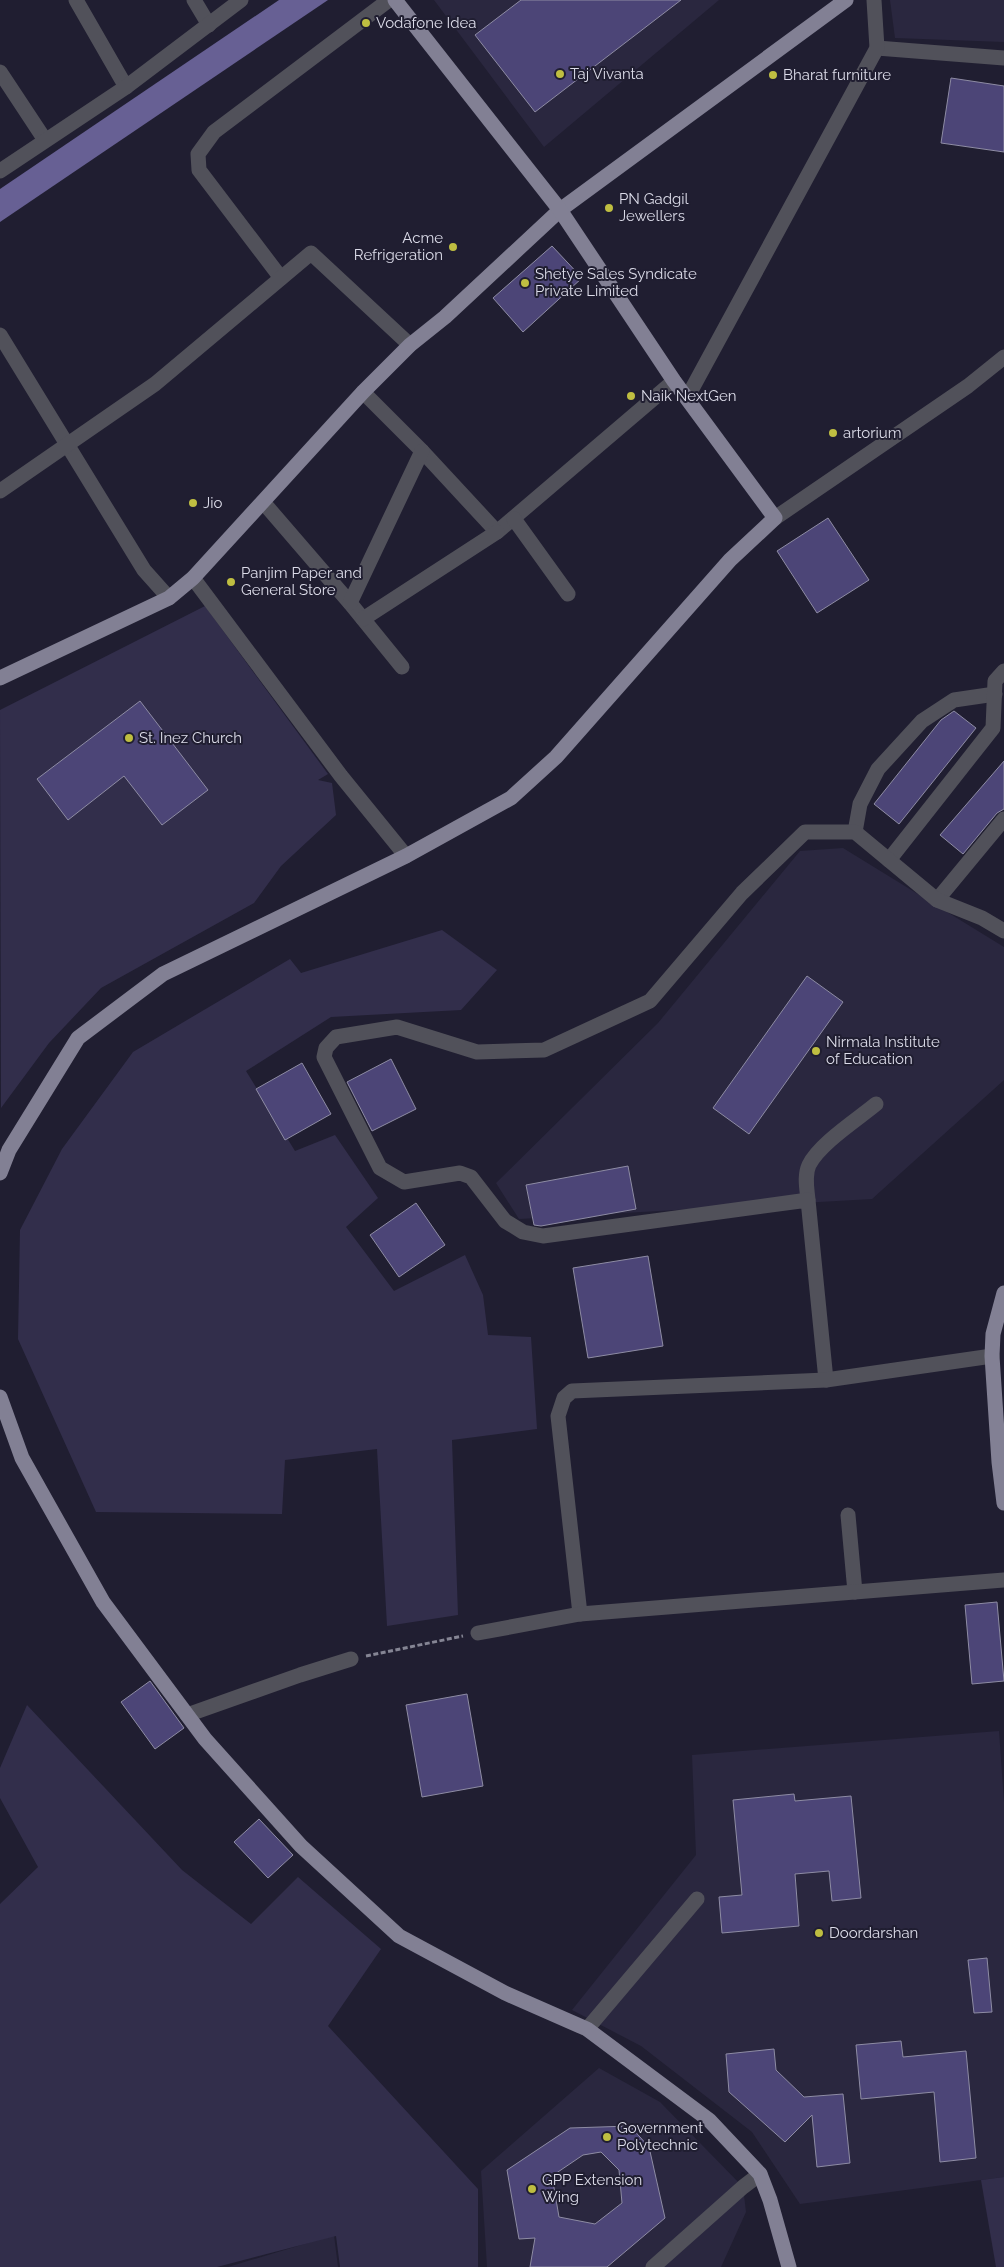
<svg xmlns="http://www.w3.org/2000/svg" width="1004" height="2267" font-family="Raleway,sans-serif">
  <rect width="100%" height="100%" fill="#201e31"/>
  <g fill="#2a273f">
    <polygon points="434,0 719,0 544,147"/>
    <polygon points="890,0 1004,0 1004,42 895,38"/>
    <polygon points="843,848 1004,947 1004,1080 872,1199 519,1219 496,1183 658,1023 800,851"/>
    <polygon points="999,1731 1004,1802 1004,2177 800,2204 752,2132 641,2046 572,2010 696,1855 692,1755"/>
    <polygon points="599,2068 660,2102 743,2187 746,2212 721,2267 487,2267 481,2171"/>
    <polygon points="334,2235 338,2267 228,2267"/>
  </g>
  <g fill="#322e4b">
    <polygon points="205,606 328,774 318,780 332,783 336,815 281,866 254,903 101,988 49,1043 1,1108 0,710"/>
    <polygon points="442,930 497,970 461,1010 331,1017 246,1071 295,1151 335,1135 378,1198 346,1227 394,1291 465,1255 483,1295 488,1335 531,1337 537,1429 452,1440 458,1615 387,1626 377,1449 285,1460 282,1514 96,1512 18,1339 20,1230 62,1149 133,1052 290,959 301,973"/>
    <polygon points="27,1705 182,1870 251,1924 298,1877 381,1949 328,2026 478,2189 478,2267 340,2267 336,2236 217,2267 0,2267 0,1904 38,1867 0,1798 0,1768"/>
    <polygon points="1004,2177 1004,2267 996,2267 981,2180"/>
  </g>
  <polygon fill="#676094" points="279,0 328,0 0,222 0,189"/>
  <g fill="#4c4577" stroke="#8e8ca4" fill-rule="evenodd">
    <polygon points="521,0 681,0 535,112 475,35"/>
    <polygon points="951,78 1004,86 1004,152 941,143"/>
    <polygon points="552,246 582,278 523,332 493,298"/>
    <polygon points="828,518 869,580 817,613 777,551"/>
    <polygon points="140,701 208,790 162,825 124,776 68,820 37,779"/>
    <polygon points="954,711 976,728 899,824 874,804 941,720"/>
    <polygon points="1004,761 1004,809 997,813 963,854 940,835"/>
    <polygon points="807,976 843,1002 749,1134 713,1108"/>
    <polygon points="391,1059 416,1109 372,1131 347,1082"/>
    <polygon points="302,1063 331,1114 285,1140 256,1089"/>
    <polygon points="628,1166 636,1209 541,1226 534,1225 526,1185"/>
    <polygon points="416,1203 445,1245 399,1277 370,1235"/>
    <polygon points="648,1256 663,1346 588,1358 573,1268"/>
    <polygon points="997,1602 1004,1681 972,1684 965,1605"/>
    <polygon points="150,1681 184,1728 155,1749 121,1702"/>
    <polygon points="467,1694 483,1786 422,1797 406,1705"/>
    <polygon points="794,1794 795,1801 851,1796 861,1898 832,1901 829,1871 795,1874 799,1926 722,1933 719,1897 742,1895 733,1800"/>
    <polygon points="259,1819 293,1855 268,1878 234,1842"/>
    <polygon points="987,1958 992,2012 974,2013 968,1960"/>
    <polygon points="901,2041 903,2057 966,2051 976,2158 940,2162 934,2092 861,2099 856,2045"/>
    <polygon points="774,2049 776,2070 804,2097 843,2094 850,2163 817,2167 812,2115 785,2142 729,2092 726,2054"/>
    <path d="M630,2126L649,2147L665,2218L607,2267H530L535,2238L519,2239L507,2170L570,2128ZM601,2152L619,2170L622,2203L595,2224L559,2217L552,2176L583,2155Z"/>
  </g>
  <g fill="none" stroke-linecap="round" stroke-linejoin="round">
    <polyline stroke="#858594" stroke-width="3" stroke-dasharray="5 2.5" stroke-linecap="butt" points="366,1656 463,1636"/>
    <g stroke="#51515a" stroke-width="15">
      <polyline points="76,0 126,87"/>
      <polyline points="194,0 209,25"/>
      <polyline points="877,48 1004,58"/>
      <polyline points="0,72 45,140"/>
      <polyline points="0,171 126,87 241,0"/>
      <polyline points="281,278 199,170 198,154 214,132 389,0"/>
      <polyline points="0,335 144,570 169,598"/>
      <polyline points="363,392 422,451 497,532 674,381"/>
      <polyline points="687,398 877,48 874,0"/>
      <polyline points="0,491 155,384 311,253 410,345"/>
      <polyline points="263,502 350,603 402,667"/>
      <polyline points="775,518 968,386 1004,357"/>
      <polyline points="514,519 568,594"/>
      <polyline points="193,578 341,776 406,856"/>
      <polyline points="350,603 422,451"/>
      <polyline points="363,619 497,532"/>
      <polyline points="855,832 860,804 878,769 922,721 954,700 995,694"/>
      <polyline points="889,860 993,728 995,681 1004,671"/>
      <polyline points="937,900 1004,819"/>
      <path d="M808,1200C807,1189 804,1176 809,1165C819,1144 858,1119 876,1104"/>
      <polyline points="826,1380 808,1200 543,1236 523,1232 505,1221 471,1177 460,1173 404,1182 380,1168 324,1057 326,1048 336,1037 397,1027 477,1052 544,1050 650,1001 742,893 805,832 855,832 937,900 982,918 1004,931"/>
      <polyline points="848,1515 855,1592"/>
      <polyline points="580,1614 558,1416 564,1398 572,1391 826,1380 992,1356"/>
      <polyline points="478,1633 580,1614 1004,1580"/>
      <polyline points="187,1715 300,1675 351,1659"/>
      <polyline points="587,2029 697,1899"/>
      <polyline points="653,2267 743,2187 760,2174"/>
    </g>
    <g stroke="#828094" stroke-width="15">
      <polyline points="0,678 169,598 193,578 363,392 410,345 445,317 560,210 846,0"/>
      <polyline points="0,1173 9,1150 78,1038 163,974 406,856 511,798 556,757 730,560 775,518 674,381 560,210 395,0"/>
      <polyline points="1004,1293 993,1334 992,1356 999,1462 1004,1503"/>
      <polyline points="0,1397 22,1458 103,1602 205,1739 301,1846 399,1936 505,1993 587,2029 709,2120 760,2174 770,2200 789,2267"/>
    </g>
  </g>
  <g fill="#bfbe41" stroke="#201e31" stroke-width="2">
    <circle cx="366" cy="23" r="5"/>
    <circle cx="560" cy="74" r="5"/>
    <circle cx="773" cy="75" r="5"/>
    <circle cx="609" cy="208" r="5"/>
    <circle cx="453" cy="247" r="5"/>
    <circle cx="525" cy="283" r="5"/>
    <circle cx="631" cy="396" r="5"/>
    <circle cx="833" cy="433" r="5"/>
    <circle cx="193" cy="503" r="5"/>
    <circle cx="231" cy="582" r="5"/>
    <circle cx="129" cy="738" r="5"/>
    <circle cx="816" cy="1051" r="5"/>
    <circle cx="819" cy="1933" r="5"/>
    <circle cx="607" cy="2137" r="5"/>
    <circle cx="532" cy="2189" r="5"/>
  </g>
  <g text-anchor="middle" stroke-width="4" stroke-linejoin="round" paint-order="stroke">
    <g font-size="15" fill="#dbdbe8" stroke="#201e31" text-anchor="start">
      <text x="376" y="28">Vodafone Idea</text>
      <text x="570" y="79">Taj Vivanta</text>
      <text x="783" y="80">Bharat furniture</text>
      <text x="619" y="204">PN Gadgil<tspan x="619" dy="17">Jewellers</tspan></text>
      <text x="443" y="243" text-anchor="end">Acme<tspan x="443" dy="17">Refrigeration</tspan></text>
      <text x="535" y="279">Shetye Sales Syndicate<tspan x="535" dy="17">Private Limited</tspan></text>
      <text x="641" y="401">Naik NextGen</text>
      <text x="843" y="438">artorium</text>
      <text x="203" y="508">Jio</text>
      <text x="241" y="578">Panjim Paper and<tspan x="241" dy="17">General Store</tspan></text>
      <text x="139" y="743">St. Inez Church</text>
      <text x="826" y="1047">Nirmala Institute<tspan x="826" dy="17">of Education</tspan></text>
      <text x="829" y="1938">Doordarshan</text>
      <text x="617" y="2133">Government<tspan x="617" dy="17">Polytechnic</tspan></text>
      <text x="542" y="2185">GPP Extension<tspan x="542" dy="17">Wing</tspan></text>
    </g>
  </g>
</svg>
